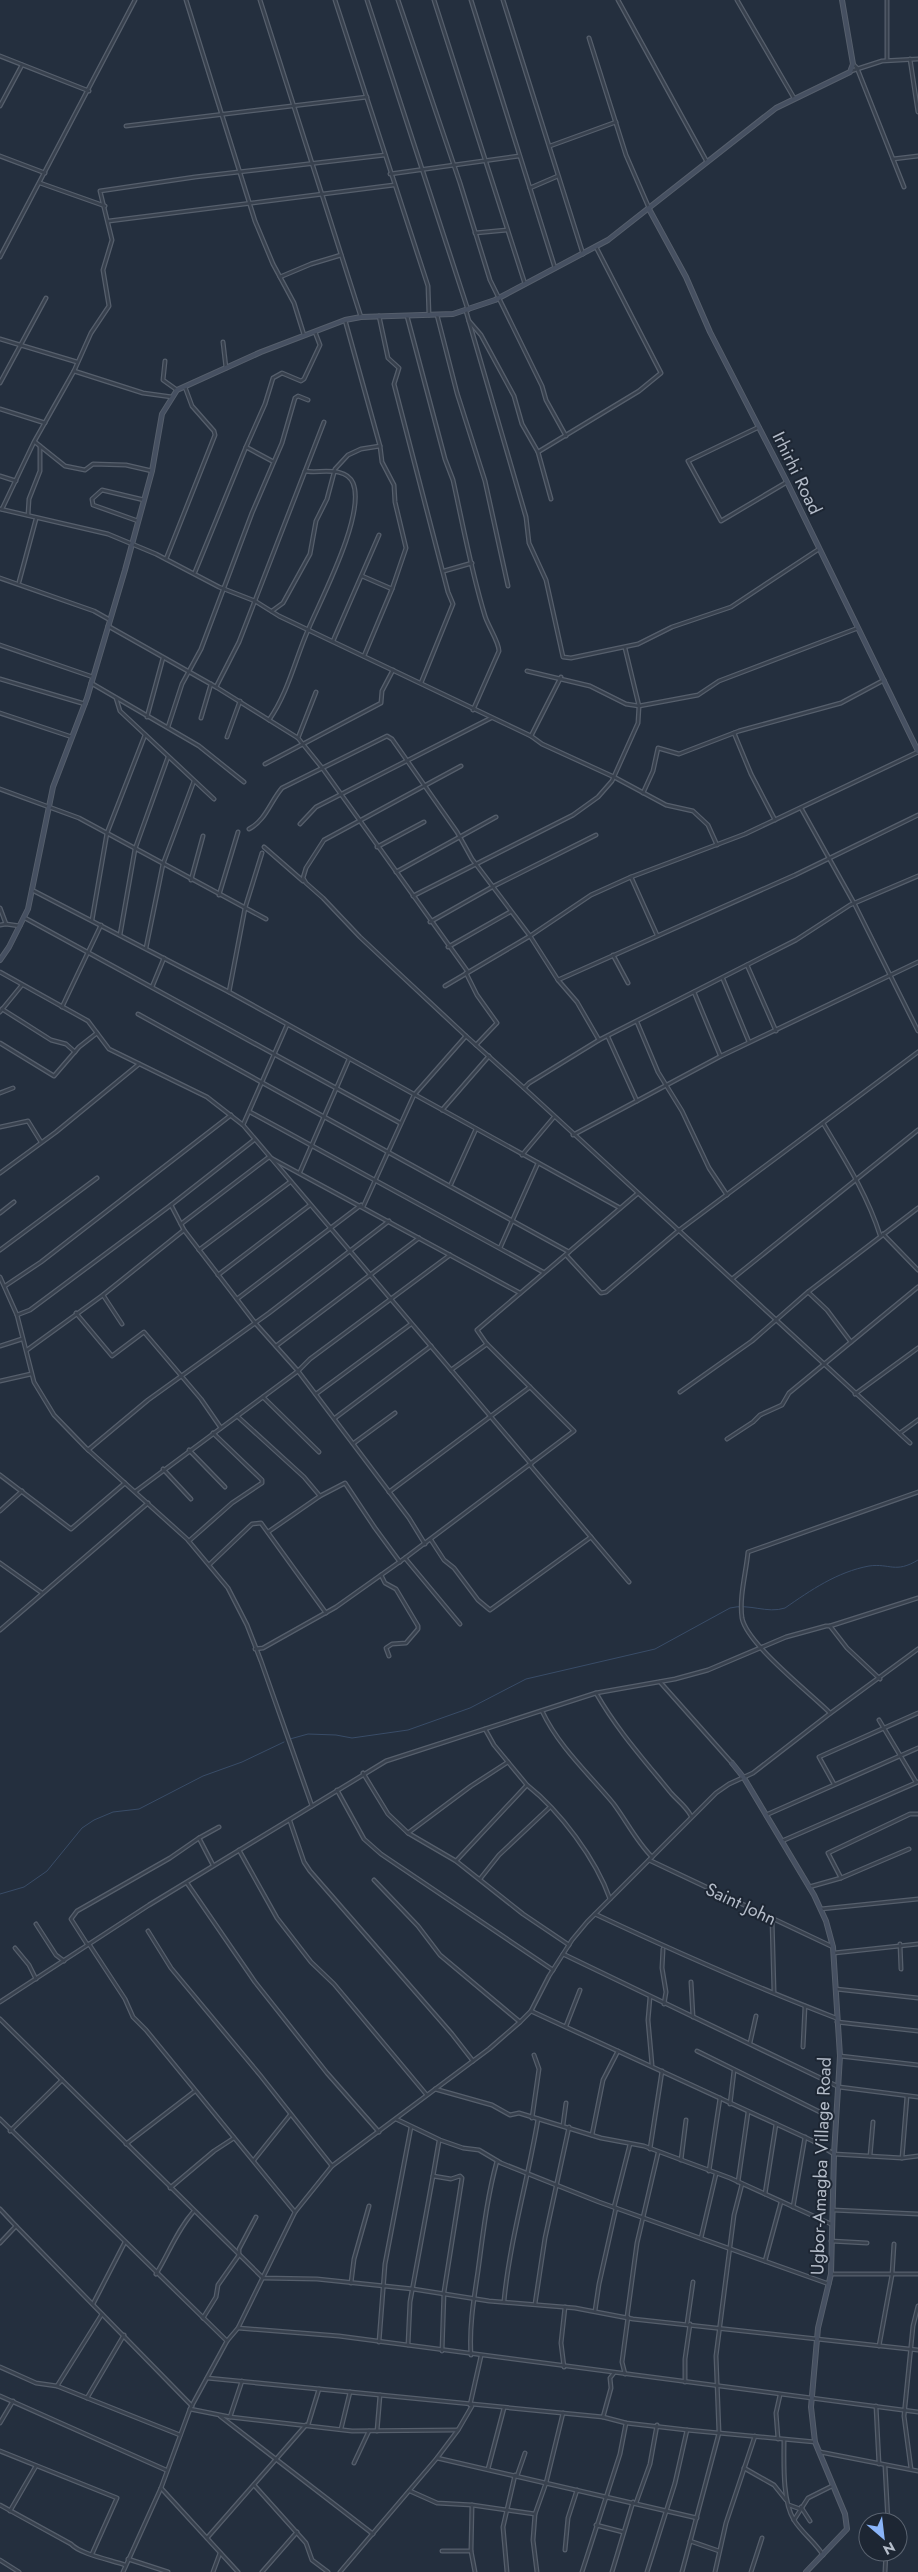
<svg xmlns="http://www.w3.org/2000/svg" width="918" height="2572" font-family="Jost,sans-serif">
  <rect width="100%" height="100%" fill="#242f3e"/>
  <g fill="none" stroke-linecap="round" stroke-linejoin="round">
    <g stroke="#394c67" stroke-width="1">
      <path d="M290,1739L308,1734L336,1735L352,1738L408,1730L470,1708L526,1679L655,1649L730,1608C749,1603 767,1614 785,1608C811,1590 837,1572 869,1566C890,1563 895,1574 918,1560"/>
      <polyline points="0,1894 24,1887 47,1871 82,1828 94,1820 113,1812 139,1809 203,1776 242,1762 284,1742"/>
    </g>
    <defs>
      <g id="street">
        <polyline points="186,0 255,221 273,264 294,303 304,335"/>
        <polyline points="260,0 361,317"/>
        <polyline points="335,0 428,286 429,315"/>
        <polyline points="367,0 468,310"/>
        <polyline points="398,0 460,183 490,280 542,386 546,400 566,436"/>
        <polyline points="434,0 525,284"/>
        <polyline points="471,0 555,268"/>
        <polyline points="503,0 583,254"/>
        <polyline points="618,0 707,162"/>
        <polyline points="737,0 794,98"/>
        <polyline points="887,0 887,60"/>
        <polyline points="589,38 626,155 649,208"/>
        <polyline points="0,56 89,91"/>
        <polyline points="910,59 918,112"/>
        <polyline points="853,64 857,68 904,187"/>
        <polyline points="851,71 882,61 918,59"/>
        <polyline points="0,106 22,65"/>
        <polyline points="126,126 367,97"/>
        <polyline points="550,146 616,122"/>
        <polyline points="0,156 45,173"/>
        <polyline points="893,159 918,156"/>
        <polyline points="390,174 519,156"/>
        <polyline points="40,183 105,206"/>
        <polyline points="530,188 558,176"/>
        <polyline points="109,221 394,185"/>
        <polyline points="475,233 507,230"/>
        <polyline points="0,257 135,0"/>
        <polyline points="280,277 311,264 341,255"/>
        <polyline points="466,311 526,517 529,543 546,580 563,657 571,658 638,644 672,627 731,607 819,549"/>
        <polyline points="437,315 457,393 485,481 508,586"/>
        <polyline points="379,316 388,358 399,368 394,384 448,592 453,604 421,683"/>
        <path d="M407,316L445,459L453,480C463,525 471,571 485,616C488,626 499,642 499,651L473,710"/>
        <polyline points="345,320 380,446 382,462 394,485 395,502 406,548 392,589 364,656"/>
        <polyline points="469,321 481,335 514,396 522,424 538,452 551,499"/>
        <polyline points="0,339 77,362"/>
        <polyline points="223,342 226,368"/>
        <polyline points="165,361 163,380 177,390"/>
        <polyline points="74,371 143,393 172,397"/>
        <polyline points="0,383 46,298"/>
        <polyline points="0,409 45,423"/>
        <polyline points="759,427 688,461 721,521 787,482"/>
        <polyline points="35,442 65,466 85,470 93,464 126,465 152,471"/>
        <polyline points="246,447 265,404 273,378 282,373 301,381 304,379 320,345 315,332"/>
        <polyline points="538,452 639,391 661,373 596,247"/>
        <polyline points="0,476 16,481"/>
        <polyline points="0,509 108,534 156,554 219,587 255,601 279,616 531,736 542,744 614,777 666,805 693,811 708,825 717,845"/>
        <polyline points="2,509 34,442 74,371 91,333 109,306 103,270 112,240 100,191 195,177 385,155"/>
        <polyline points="28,515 29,499 40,471 40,446"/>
        <polyline points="138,521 93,505 92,499 102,490 144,500"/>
        <polyline points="166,559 215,435 214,431 192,406 185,387"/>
        <polyline points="444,571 472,563"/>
        <polyline points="195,572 246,447 272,461"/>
        <polyline points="362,576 392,589"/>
        <polyline points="0,578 94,611 110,620"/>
        <polyline points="19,582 36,519"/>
        <polyline points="272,611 283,603 310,554 316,521 327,499 335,469 348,455 361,449 380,446"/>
        <polyline points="108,626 216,687 298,738 323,769 468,972"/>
        <polyline points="333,641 379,535"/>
        <polyline points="0,645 93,677"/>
        <polyline points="527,671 590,686 626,704 639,706 698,695 719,681 858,628"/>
        <polyline points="0,679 85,704"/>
        <polyline points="91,683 199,746 244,782"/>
        <polyline points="216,687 239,642 324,422"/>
        <polyline points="116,698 120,711 214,799"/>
        <polyline points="0,713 72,737"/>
        <polyline points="147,717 163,658"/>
        <polyline points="201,718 211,684"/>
        <path d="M269,720C288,693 295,660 308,630C321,599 366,514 353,483C345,465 318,474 305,471"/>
        <polyline points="168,727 182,684 201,649 252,513 282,443 295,398 298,396 308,400"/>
        <polyline points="734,733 751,774 775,820"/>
        <polyline points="531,736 561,677"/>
        <polyline points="227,737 240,701"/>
        <polyline points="298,738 316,692"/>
        <polyline points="265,764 381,703 382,691 393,670"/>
        <polyline points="461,766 324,840 306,868 303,878 306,883 323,898 360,937 466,1036"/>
        <polyline points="0,789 79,818 266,919"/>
        <polyline points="643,793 653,771 658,748 679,754 739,731 841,703 884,680"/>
        <polyline points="801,808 854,903 918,1031"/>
        <polyline points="300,824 316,807 491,718"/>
        <path d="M249,829C266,820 270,802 282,788L387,736L392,739L457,832L472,859L530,936L558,980L577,1002L599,1040"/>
        <polyline points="264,847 303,881"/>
        <polyline points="377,847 424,822"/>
        <polyline points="396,872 496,817"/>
        <polyline points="631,877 657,935"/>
        <polyline points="191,880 203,836"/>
        <polyline points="32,890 229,992 620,1208"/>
        <polyline points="219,895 238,832"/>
        <polyline points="413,896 573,815 598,797 612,781 638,723 639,706 625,648"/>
        <polyline points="0,908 6,924 20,926"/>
        <polyline points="25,918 400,1123"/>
        <polyline points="92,920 107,833 145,735"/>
        <polyline points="430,922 494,886 596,835"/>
        <polyline points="0,925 6,924"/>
        <polyline points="120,935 135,849 168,757"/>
        <polyline points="448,947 510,912"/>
        <polyline points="146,948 163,864 194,781"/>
        <polyline points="613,955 628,983"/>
        <polyline points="747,965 776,1031"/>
        <polyline points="0,972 88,1021 109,1049 207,1097 243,1125 531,1464"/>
        <polyline points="466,973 477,995 497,1023 476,1045"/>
        <polyline points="723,979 749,1042"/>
        <polyline points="558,980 795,875 918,815"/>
        <polyline points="445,986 530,936 591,895 631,877 745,834 918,752"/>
        <polyline points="152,987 164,958"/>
        <polyline points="229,992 245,908 262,853"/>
        <polyline points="694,992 720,1055"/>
        <polyline points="62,1007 101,925"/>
        <polyline points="2,1009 51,1040 66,1044 75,1052"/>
        <polyline points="0,1012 22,985"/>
        <polyline points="138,1014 569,1252"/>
        <polyline points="637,1022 658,1072 682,1111 709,1168 727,1195"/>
        <polyline points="608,1037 637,1101"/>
        <polyline points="0,1043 54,1076 79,1047 97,1033"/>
        <polyline points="0,1093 13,1088"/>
        <polyline points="442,1110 489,1056"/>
        <polyline points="250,1112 543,1272"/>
        <path d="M823,1123C845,1160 867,1194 880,1235"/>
        <polyline points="243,1125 287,1025"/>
        <polyline points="0,1127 28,1121 41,1142"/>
        <polyline points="573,1135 721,1056 918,962"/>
        <polyline points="522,1155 554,1117"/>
        <polyline points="300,1172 349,1059"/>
        <polyline points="0,1173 56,1132 139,1064"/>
        <polyline points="451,1184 476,1129"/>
        <polyline points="363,1207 414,1095 466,1036 524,1088"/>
        <polyline points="0,1213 14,1202"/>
        <polyline points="181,1224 269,1157 520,1293"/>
        <polyline points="184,1230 171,1205 254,1140"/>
        <polyline points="883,1234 918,1270"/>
        <polyline points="500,1248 538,1163"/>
        <polyline points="0,1250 97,1178"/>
        <polyline points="199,1250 290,1182"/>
        <polyline points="566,1255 601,1293 606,1292 678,1231 918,1052"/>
        <polyline points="218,1275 310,1205"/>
        <polyline points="0,1277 17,1315 34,1382 54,1415 86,1448 187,1539 228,1588 247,1625 261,1661 312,1806"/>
        <polyline points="732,1279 918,1130"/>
        <polyline points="5,1286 41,1262 231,1115"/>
        <polyline points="808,1292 827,1310 851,1342"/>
        <polyline points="103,1295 122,1324"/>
        <polyline points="237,1299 361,1205"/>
        <polyline points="76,1313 112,1356 144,1332 201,1399 221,1428"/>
        <polyline points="17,1315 30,1310 171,1205"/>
        <polyline points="0,1346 22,1339"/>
        <polyline points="276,1346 419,1238"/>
        <polyline points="27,1350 103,1295 184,1230 256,1324 298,1371 310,1359 450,1255"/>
        <polyline points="451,1370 487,1344"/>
        <polyline points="0,1381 31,1374"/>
        <polyline points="680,1392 752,1341 808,1292 918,1208"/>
        <polyline points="316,1394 411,1324"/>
        <polyline points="855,1394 918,1348"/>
        <polyline points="263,1397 319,1452"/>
        <polyline points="237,1416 304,1477 320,1496 268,1532"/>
        <polyline points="335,1418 431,1346"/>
        <polyline points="900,1433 918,1420"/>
        <polyline points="727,1439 753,1422 760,1415 782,1405 789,1393 918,1287"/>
        <polyline points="354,1443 395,1413"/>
        <polyline points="910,1443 524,1088 529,1083 599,1040 796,940 850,905 918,876"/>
        <polyline points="88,1450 148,1400 269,1313 389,1221"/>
        <polyline points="189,1450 225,1487"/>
        <polyline points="530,1465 629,1582"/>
        <polyline points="163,1469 191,1499"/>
        <polyline points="0,1475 71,1529 125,1483"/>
        <polyline points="136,1491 298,1371 409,1518 425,1544"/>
        <polyline points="389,1492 530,1387"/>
        <polyline points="320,1496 345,1483 375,1528 400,1562"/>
        <polyline points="0,1511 22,1491"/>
        <polyline points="431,1540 444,1560 454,1568 478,1600 490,1610 591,1537"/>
        <polyline points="189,1541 232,1503 262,1483 262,1480 213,1433"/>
        <polyline points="405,1558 460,1624"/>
        <polyline points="0,1563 42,1593"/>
        <polyline points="210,1564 252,1524 261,1523 326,1613"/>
        <polyline points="381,1575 385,1583 396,1589 418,1626 418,1629 406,1643 392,1644 386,1648 389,1656"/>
        <polyline points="830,1626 918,1598"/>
        <polyline points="0,1630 148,1503"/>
        <polyline points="255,1649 263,1648 336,1607 405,1558 574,1431 486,1343 477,1330 637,1194"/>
        <polyline points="660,1682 732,1763"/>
        <path d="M596,1693C617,1730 645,1761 671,1793C678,1801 686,1806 691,1816"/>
        <path d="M542,1711C559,1747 588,1773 613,1803C626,1820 636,1841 652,1857"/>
        <path d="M830,1713C809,1692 747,1644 742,1618C739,1597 746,1573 748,1552L918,1492"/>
        <polyline points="879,1720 916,1782"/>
        <polyline points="508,1762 527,1785"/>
        <polyline points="363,1773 388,1814 408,1833 456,1861 523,1914 569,1945"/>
        <polyline points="834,1784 819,1757 918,1713"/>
        <polyline points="337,1790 364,1839 381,1854 553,1970"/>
        <polyline points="766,1815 918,1748"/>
        <polyline points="290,1821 304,1862 310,1871 452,2034 473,2061"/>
        <polyline points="408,1833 471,1786 508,1762 494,1745 485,1729"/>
        <polyline points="199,1838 219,1827"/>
        <polyline points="782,1841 918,1782"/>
        <polyline points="239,1850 277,1918 311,1962 334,1984 426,2094"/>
        <polyline points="649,1860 833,1947"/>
        <path d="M456,1861L527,1785C560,1811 596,1859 610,1899"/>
        <polyline points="841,1878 828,1853 910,1814 918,1814"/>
        <polyline points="480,1879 499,1855 549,1808"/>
        <polyline points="374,1880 418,1926 440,1955 520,2022"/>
        <polyline points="187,1883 255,1982 327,2073 379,2132"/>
        <polyline points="809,1887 841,1878 909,1849"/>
        <polyline points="821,1909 918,1899"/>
        <path d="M595,1914C674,1951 755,1987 836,2018"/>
        <polyline points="772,1919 774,1992"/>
        <polyline points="36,1924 56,1955 64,1961"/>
        <polyline points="148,1931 171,1968 260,2075 332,2166"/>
        <polyline points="87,1944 71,1919 77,1911 170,1858 199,1838 213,1865"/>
        <polyline points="89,1944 125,1999 133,2017 146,2030 295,2212"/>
        <polyline points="900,1944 901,1969"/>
        <polyline points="15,1948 29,1965 36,1979"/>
        <polyline points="663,1949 662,1968 666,1992 664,2004"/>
        <polyline points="834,1953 918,1944"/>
        <polyline points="563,1954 839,2087 918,2097"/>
        <polyline points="691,1982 693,2017"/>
        <polyline points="836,1989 918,1998"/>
        <polyline points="650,1997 648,2020 652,2065"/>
        <polyline points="0,2002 149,1905 386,1761 596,1693 675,1679 708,1670 786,1637 826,1626 830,1626 847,1648 880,1679"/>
        <polyline points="531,2011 813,2141 834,2154 902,2158 918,2156"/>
        <polyline points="0,2019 263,2278 317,2279 413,2289 489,2301 575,2308 633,2319 918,2350"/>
        <polyline points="837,2022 918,2031"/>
        <polyline points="566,2026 580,1990"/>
        <polyline points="750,2043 756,2016"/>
        <polyline points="803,2047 805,2006"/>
        <polyline points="697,2051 836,2120"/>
        <polyline points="840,2056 918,2065"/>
        <polyline points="435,2089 492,2105 510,2115 519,2113 601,2138 644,2146 730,2178 831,2224"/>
        <polyline points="730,2104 734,2071"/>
        <polyline points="532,2118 539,2069 534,2055"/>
        <polyline points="0,2119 227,2341"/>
        <polyline points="396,2119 440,2140 463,2148 479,2150 501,2163 599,2202 829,2284"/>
        <polyline points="563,2125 566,2103"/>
        <polyline points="10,2131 62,2080"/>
        <polyline points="592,2135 603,2080 618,2051"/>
        <polyline points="439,2141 433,2176 451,2179 460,2176 462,2178 444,2292 442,2351"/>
        <polyline points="126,2144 195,2091"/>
        <polyline points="650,2149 662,2071"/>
        <polyline points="870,2156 873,2122"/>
        <polyline points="902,2158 907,2096"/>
        <polyline points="254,2160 290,2115"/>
        <polyline points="681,2160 686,2120"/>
        <polyline points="709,2171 720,2098"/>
        <polyline points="738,2182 748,2112"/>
        <polyline points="170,2188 214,2151 234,2138"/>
        <polyline points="765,2194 776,2124"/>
        <polyline points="614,2207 630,2144"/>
        <polyline points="793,2207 805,2137"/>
        <polyline points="0,2209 16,2226 0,2243"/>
        <polyline points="833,2210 918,2214"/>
        <polyline points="16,2226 192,2406"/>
        <polyline points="701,2238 716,2174"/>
        <polyline points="831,2241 867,2243"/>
        <polyline points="765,2261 781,2202"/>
        <path d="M156,2274C169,2253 177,2230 194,2211"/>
        <polyline points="831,2274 918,2274"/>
        <polyline points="351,2283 354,2259 369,2206"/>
        <path d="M504,2301C510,2239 528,2180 538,2119"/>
        <polyline points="93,2304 125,2242"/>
        <polyline points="535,2304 545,2238 569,2127"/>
        <polyline points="595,2311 599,2284 616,2208"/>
        <polyline points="102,2314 57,2386 180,2435"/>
        <polyline points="627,2317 637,2243 658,2153"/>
        <polyline points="203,2318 216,2297 218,2285 239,2255 239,2249 256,2217"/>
        <polyline points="687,2324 693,2282"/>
        <polyline points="238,2328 339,2336 918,2412"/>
        <polyline points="379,2342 385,2264 411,2127"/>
        <polyline points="408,2345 410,2302 433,2176"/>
        <polyline points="879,2346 892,2275 894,2244"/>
        <path d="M471,2355C469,2327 474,2298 478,2271C483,2234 487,2197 497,2161"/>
        <polyline points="0,2367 36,2383 57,2386"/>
        <polyline points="564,2367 561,2343 565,2307"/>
        <polyline points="625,2374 622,2362 628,2317"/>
        <polyline points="207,2378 603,2417 626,2423 687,2430 815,2442"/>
        <polyline points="685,2382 685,2359 690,2324"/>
        <polyline points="0,2396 166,2470"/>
        <polyline points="87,2398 124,2335"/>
        <polyline points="470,2405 481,2356"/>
        <polyline points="876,2406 879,2464"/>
        <polyline points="190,2409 230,2417 352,2431 458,2430"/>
        <polyline points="220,2416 373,2534"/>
        <polyline points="230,2417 242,2381"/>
        <polyline points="603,2417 611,2388 610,2378 614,2373"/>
        <polyline points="0,2423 13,2401"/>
        <polyline points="308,2425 319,2389"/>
        <polyline points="341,2429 350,2392"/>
        <polyline points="377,2431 380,2395"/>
        <polyline points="778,2439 776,2413 780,2395"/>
        <path d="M784,2440C784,2462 782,2501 794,2520C802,2533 815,2542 823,2555"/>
        <polyline points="0,2451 117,2498 92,2554"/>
        <polyline points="820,2452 918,2471"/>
        <polyline points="437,2458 697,2518"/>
        <polyline points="354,2463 369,2431"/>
        <polyline points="885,2466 888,2522"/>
        <polyline points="744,2468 774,2485 786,2500"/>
        <polyline points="488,2469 504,2408"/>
        <polyline points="911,2469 904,2416 913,2326 918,2306"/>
        <polyline points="517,2476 525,2453"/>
        <polyline points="254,2485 306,2543 312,2560 328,2572"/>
        <polyline points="161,2488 238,2572"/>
        <polyline points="410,2491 437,2503 472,2505 535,2514"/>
        <polyline points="636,2503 650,2464 657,2425"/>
        <path d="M0,2505L71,2544C80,2554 111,2560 125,2565"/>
        <polyline points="472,2505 471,2551 475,2572"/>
        <polyline points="789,2505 800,2509"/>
        <polyline points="801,2507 810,2521"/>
        <polyline points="10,2511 36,2466"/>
        <polyline points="794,2520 808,2498 832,2486"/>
        <polyline points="596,2525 623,2532"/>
        <polyline points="207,2538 306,2425"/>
        <polyline points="690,2541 719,2551"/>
        <polyline points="565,2550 568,2518 577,2490"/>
        <polyline points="442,2551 471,2551"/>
        <polyline points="128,2559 168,2572"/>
        <polyline points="0,2560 19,2572"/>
        <polyline points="123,2572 161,2488 190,2409 227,2341 238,2328 295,2212 332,2166 489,2049 520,2022 531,2011 549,1976 572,1940 587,1922 716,1793 729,1784 753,1773 828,1715 918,1649"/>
        <polyline points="213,2572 220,2553"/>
        <polyline points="262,2572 297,2532"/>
        <polyline points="340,2572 437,2458 458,2430 472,2406"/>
        <polyline points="507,2572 503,2527 515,2475"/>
        <polyline points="537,2572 533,2540 535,2514 546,2483 563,2413"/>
        <polyline points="582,2572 620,2454 626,2423"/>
        <polyline points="612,2572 633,2502"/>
        <polyline points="647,2572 675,2483 687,2430"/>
        <polyline points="682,2572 719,2433 716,2356 734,2215 742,2184"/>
        <polyline points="715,2572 726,2523 755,2436"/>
        <polyline points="751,2572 762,2538"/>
        <polyline points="885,2572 886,2552"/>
      </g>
      <g id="secondary">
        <polyline points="649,209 686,277 710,332 787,482 918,751"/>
        <polyline points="0,960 9,947 28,909 53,787 87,698 125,570 152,471 162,414 177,390 261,352 345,320 361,317 453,314 495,300 608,240 776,108 850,72 853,64 842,0"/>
        <polyline points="732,1763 744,1778 814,1895 826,1921 833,1947 840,2056 834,2154 831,2274 818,2328 811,2407 815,2442 845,2514 847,2529 806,2572"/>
      </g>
    </defs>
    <use href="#street" stroke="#565f6c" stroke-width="5"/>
    <use href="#secondary" stroke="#565f6c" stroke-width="6"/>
    <use href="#street" stroke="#38414e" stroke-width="2.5"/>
    <use href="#secondary" stroke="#465061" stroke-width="4"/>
  </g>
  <g text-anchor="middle" stroke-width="4" stroke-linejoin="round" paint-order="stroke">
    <g font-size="18" fill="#b4bcc9" stroke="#1d2633">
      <text transform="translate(797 473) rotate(64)" y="6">Irhirhi Road</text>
      <text transform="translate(741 1904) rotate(25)" y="6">Saint John</text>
      <text transform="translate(821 2166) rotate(-88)" y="6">Ugbor-Amagba Village Road</text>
    </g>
  </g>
  <g transform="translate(883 2537) rotate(152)"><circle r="24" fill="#1d2633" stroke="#59626f"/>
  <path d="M0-4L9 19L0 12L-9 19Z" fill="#8ab4f8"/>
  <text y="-8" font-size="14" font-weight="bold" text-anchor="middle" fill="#b4bcc9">N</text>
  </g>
</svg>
